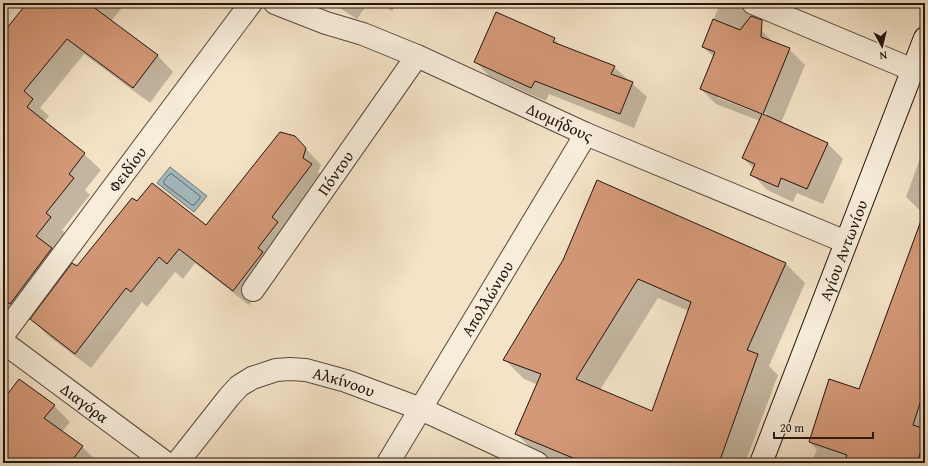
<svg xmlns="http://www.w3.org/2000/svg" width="928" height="466" font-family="'Gentium Book Plus',serif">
  <rect width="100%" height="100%" fill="#f4e3c7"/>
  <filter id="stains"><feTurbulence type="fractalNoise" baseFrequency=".005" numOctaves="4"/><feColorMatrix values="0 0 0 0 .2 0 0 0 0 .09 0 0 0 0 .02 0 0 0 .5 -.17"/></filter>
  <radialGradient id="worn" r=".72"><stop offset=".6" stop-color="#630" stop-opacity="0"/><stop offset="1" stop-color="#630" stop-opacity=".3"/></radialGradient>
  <polygon fill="#a2bbc0" stroke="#6f7879" points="170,167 207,196 194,212 157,183"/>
  <g fill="#0003" fill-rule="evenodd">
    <polygon points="29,3 126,3 111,21 157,55 173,72 150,103 84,54 40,108 49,116 44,122 84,154 101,170 85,190 90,195 62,230 67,234 27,319 3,301 3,35"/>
    <polygon points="312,3 325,3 321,9"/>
    <polygon points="332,3 368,3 357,19"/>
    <polygon points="379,3 397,3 392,11"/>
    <path d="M720,3H770L757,14L756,20L758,27L775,44L789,49L805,65L781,123L828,144L843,159L823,204L797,193L793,202L767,190L752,174L754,169L743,158L760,121L716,104L701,89L714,57L703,47ZM718,95L767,114L766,116L718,98Z"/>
    <polygon points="554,39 561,46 614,67 647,97 634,128 549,94 546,101 489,76 475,61"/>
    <polygon points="295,137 321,165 318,172 327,181 278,268 249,305 195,263 183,279 175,272 147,307 142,302 91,368 47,335 32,319 137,203 206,227"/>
    <polygon points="924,148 925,148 925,463 811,463 817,450 810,442 859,390 924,214 906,197"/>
    <path d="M563,261L786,264L805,283L769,366L778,375L745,463H559L536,454L517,434L538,385L524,379L505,360ZM658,298L689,311L652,412L600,390Z"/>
    <polygon points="3,397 5,398 54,406 70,422 62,432 82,447 98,462 3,463"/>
  </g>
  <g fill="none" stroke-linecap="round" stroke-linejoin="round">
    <polygon stroke="#626867" stroke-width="1" points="170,174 172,174 200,196 200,198 194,205 192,205 164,184 164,181"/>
  </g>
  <g fill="#d49978" stroke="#22140e" fill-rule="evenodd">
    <polygon points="27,3 88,3 158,55 133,88 67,39 24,91 33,99 27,107 85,153 69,174 74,178 46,213 51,217 36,236 52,248 10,304 3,299 3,33"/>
    <polygon points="496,12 555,38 553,42 615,66 611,74 633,82 620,114 535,81 531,88 474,62"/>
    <polygon points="751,16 762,20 761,37 790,48 763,114 828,143 807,189 781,178 778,187 750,175 755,164 742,158 762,114 700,89 715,52 702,47 713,19 740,30"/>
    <polygon points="280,132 295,136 306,148 303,158 312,164 272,217 278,222 258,248 263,252 233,291 179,249 167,264 159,257 131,292 126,288 75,354 30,319 72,263 77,266 132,198 137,201 152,183 206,225"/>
    <path d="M597,180L786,263L747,350L758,354L719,463H585L515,434L541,374L503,360L563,260ZM638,279L691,302L652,411L576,379Z"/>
    <polygon points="922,218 925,219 925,388 913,425 925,429 925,439 917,463 844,463 847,455 809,442 829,379 859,389"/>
    <polygon points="19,379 55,405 44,418 83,446 70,463 3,463 3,400"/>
  </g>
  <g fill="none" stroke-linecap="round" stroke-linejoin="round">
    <defs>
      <g id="street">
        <path id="s1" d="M275,3L326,23L363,34L417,56L586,134L846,242"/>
        <polyline points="753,3 913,70"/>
        <path id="s2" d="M253,290L417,56"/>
        <path id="s3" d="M3,335L251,3"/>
        <path id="s4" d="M3,342L166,463"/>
        <path id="s5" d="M177,463L229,397L239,386L252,378L276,370L290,369L306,370L346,381L421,409L537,463"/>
        <path id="s6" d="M388,463L586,134"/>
      </g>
      <g id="secondary">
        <path id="s7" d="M761,463L925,38"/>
      </g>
    </defs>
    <use href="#street" stroke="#56483c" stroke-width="24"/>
    <use href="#secondary" stroke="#22140e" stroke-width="24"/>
    <use href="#street" stroke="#f8eddb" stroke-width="22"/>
    <use href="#secondary" stroke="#f8eddb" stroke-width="22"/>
  </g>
  <g text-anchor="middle" stroke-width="4" stroke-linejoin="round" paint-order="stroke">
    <g font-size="16" fill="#22140e" stroke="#f8eddb">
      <text dy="6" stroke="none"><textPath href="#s1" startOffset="309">Διομήδους</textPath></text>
      <text dy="6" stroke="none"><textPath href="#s3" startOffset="207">Φειδίου</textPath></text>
      <text dy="6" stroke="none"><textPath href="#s2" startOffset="143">Πόντου</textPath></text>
      <text dy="6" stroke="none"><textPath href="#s7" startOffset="228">Αγίου Αντωνίου</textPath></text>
      <text dy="6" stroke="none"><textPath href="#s6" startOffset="192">Απολλώνιου</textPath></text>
      <text dy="6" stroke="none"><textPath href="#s5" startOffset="209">Αλκίνοου</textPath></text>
      <text dy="6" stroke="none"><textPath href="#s4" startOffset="102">Διαγόρα</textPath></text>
    </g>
  </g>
  <rect width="928" height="466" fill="none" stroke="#f4e3c7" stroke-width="16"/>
  <rect x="4" y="4" width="920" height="458" fill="none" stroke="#22140e" stroke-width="2"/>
  <rect x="8" y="8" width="912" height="450" fill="none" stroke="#22140e"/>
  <g transform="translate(882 46) rotate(173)" stroke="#f8eddb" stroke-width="3" paint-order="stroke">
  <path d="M0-3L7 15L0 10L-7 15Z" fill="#22140e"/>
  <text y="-6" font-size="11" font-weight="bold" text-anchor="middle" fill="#22140e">N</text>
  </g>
  <path d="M774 432v6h99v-6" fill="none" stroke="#22140e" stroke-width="2"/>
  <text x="780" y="432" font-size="12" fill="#22140e" stroke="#f8eddb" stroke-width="3" paint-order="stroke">20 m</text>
  <rect width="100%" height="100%" filter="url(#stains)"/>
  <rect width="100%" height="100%" fill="url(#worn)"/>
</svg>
